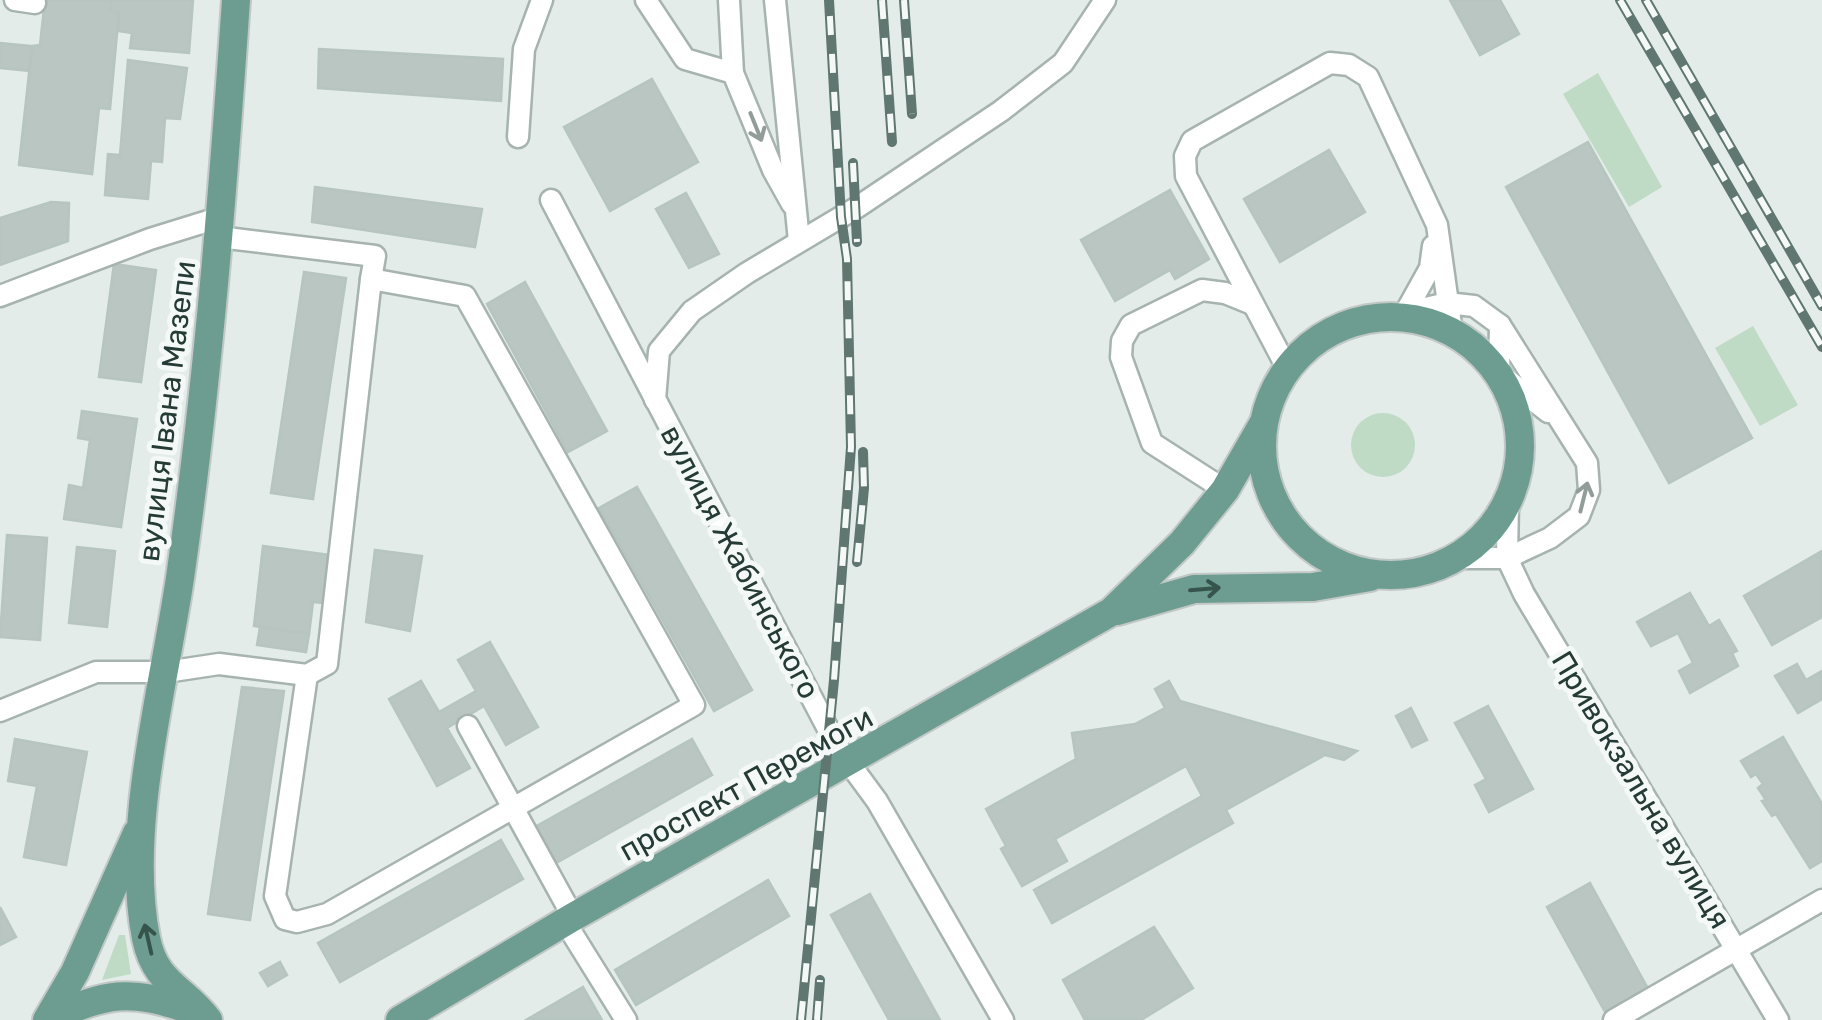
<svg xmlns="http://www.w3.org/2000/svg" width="1822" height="1020" font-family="Rubik,sans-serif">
  <rect width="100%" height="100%" fill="#e3ece8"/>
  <g fill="#bfdbc6">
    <polygon points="1598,73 1662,187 1629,207 1563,94"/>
    <polygon points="1753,326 1798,405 1760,426 1715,348"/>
    <circle cx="1383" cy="445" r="32"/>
    <polygon points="119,935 125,935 131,974 102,980"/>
  </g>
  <g fill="#b9c6c1" stroke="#b6c5bf" stroke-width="2.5">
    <polygon points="45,0 111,0 110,12 119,12 110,109 99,108 92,174 19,165 32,46 40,45"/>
    <polygon points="111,0 193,0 189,53 130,48 132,33 118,31 119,12 110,12"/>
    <polygon points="1450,0 1500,0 1519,34 1480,55"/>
    <polygon points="0,43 32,46 29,71 0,68"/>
    <polygon points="319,49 503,59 501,101 318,88"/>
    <polygon points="128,60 187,68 180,119 165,118 162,162 151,161 148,199 105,195 108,154 120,155"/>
    <polygon points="652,79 698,162 610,211 564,127"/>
    <polygon points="1588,142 1752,438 1669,483 1506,187"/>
    <polygon points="1329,150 1365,212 1280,262 1244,199"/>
    <polygon points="315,187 482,209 475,247 312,222"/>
    <polygon points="1170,190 1209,259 1175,279 1170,270 1115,301 1081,240"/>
    <polygon points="686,193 719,254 689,268 656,209"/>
    <polygon points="51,202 69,203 68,241 0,265 0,218"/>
    <polygon points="114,264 156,270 141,382 99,377"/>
    <polygon points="304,272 346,278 313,499 271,493"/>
    <polygon points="525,282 607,431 568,452 487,304"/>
    <polygon points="82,411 137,419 121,527 64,519 69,485 83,488 90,440 78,438"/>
    <polygon points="637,487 752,690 714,711 599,508"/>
    <polygon points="7,535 47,538 40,640 0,637"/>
    <polygon points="263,546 330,555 323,603 313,602 309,634 254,626"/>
    <polygon points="77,547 115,551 107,627 69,623"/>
    <polygon points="375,550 422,556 410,631 366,622"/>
    <polygon points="1822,551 1822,617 1772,645 1744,596"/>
    <polygon points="1690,593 1709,626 1719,620 1737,651 1732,653 1738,666 1690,693 1679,671 1693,663 1678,633 1651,646 1637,622"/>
    <polygon points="260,627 309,634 306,652 257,645"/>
    <polygon points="490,642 538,727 506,745 484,706 447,728 470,768 437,786 389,699 421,681 439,712 476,691 458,660"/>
    <polygon points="1797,664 1806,680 1822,671 1822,699 1798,713 1775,676"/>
    <polygon points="1169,681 1180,701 1357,751 1344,760 1325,755 1226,810 1233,823 1052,923 1034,890 1202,796 1186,766 1055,839 1067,861 1022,886 1001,849 1006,846 986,809 1076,759 1072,733 1135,724 1165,708 1155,689"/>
    <polygon points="242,687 284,691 250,920 208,914"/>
    <polygon points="1488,706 1533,789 1489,812 1475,785 1486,779 1455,723"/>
    <polygon points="1411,708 1427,740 1412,747 1396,716"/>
    <polygon points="1783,737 1822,804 1822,861 1810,868 1776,814 1772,816 1762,801 1766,800 1758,788 1763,784 1756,774 1751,777 1741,761"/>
    <polygon points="15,739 87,752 66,865 24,857 37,786 8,781"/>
    <polygon points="692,739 712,775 556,863 535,827"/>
    <polygon points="501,840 523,879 340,982 318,943"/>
    <polygon points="768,880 789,916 636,1005 615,970"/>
    <polygon points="1590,883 1652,996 1609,1019 1547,907"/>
    <polygon points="870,894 940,1020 889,1020 831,915"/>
    <polygon points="0,907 16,937 0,945"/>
    <polygon points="1154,927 1193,988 1141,1020 1085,1020 1063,980"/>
    <polygon points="280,962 287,975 268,986 260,973"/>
    <polygon points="583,987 602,1020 526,1020"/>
  </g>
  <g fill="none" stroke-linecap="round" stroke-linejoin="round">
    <defs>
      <g id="minor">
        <polyline points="15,0 35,3"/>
        <polyline points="646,0 685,59 733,73"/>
        <polyline points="729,0 733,73 773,170 792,204"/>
        <polyline points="775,0 799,241"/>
        <polyline points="518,137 524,49 542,0"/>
        <polyline points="551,200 838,748 877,801 1003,1020"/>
        <polyline points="219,237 375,256 371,279"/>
        <polyline points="0,296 150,239 221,217"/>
        <polyline points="1405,313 1430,268 1433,246"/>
        <polyline points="1388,317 1447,303 1474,306 1500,325 1587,463 1589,490 1579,516 1550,538 1507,558 1455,558"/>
        <polyline points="1500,325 1499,373 1548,412"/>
        <polyline points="1287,368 1186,176 1185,156 1192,141 1330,63 1349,65 1368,77 1437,225 1452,332"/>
        <polyline points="655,400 659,351 692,311 747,273 856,208 1001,111 1063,63 1105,0"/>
        <polyline points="1225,490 1152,443 1121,357 1122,341 1131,325 1202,290 1225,293 1252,304"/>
        <polyline points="1508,502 1507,558 1524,594 1778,1020"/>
        <polyline points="0,711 96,672 166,672 219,664 307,675 327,664 371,279 465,296 694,705 327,914 297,922 285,919 275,896 307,675"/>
        <polyline points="468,726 573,917"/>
        <polyline points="565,922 626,1020"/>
        <polyline points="1614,1020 1822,900"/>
      </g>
      <g id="major">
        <circle cx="1391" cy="446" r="129"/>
        <polyline points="1117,611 1194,589 1313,587 1370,577"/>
        <path d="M48,1019C108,993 127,988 191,1010"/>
        <polyline points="47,1020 75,972 137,833"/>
        <path d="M208,1020C184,988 155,984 146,938C124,826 165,685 181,571C208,382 223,191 236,0"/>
        <polyline points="400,1020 573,917 1111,612 1182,543 1225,490 1263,424"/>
      </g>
    </defs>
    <use href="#minor" stroke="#a6b3af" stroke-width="25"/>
    <use href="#major" stroke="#c2c8c6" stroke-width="32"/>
    <use href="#minor" stroke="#fff" stroke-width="20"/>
    <use href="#major" stroke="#6c9d90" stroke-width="28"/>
    <defs>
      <g id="rail">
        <polyline points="882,0 892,142"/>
        <polyline points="904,0 912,114"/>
        <polyline points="1620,0 1822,347"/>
        <polyline points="1646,0 1822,306"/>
        <polyline points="853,163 857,242"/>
        <polyline points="857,562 864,488 863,452"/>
        <polyline points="801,1020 834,680 851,447 847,259 841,217 829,0"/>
        <polyline points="817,1020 820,980"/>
      </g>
    </defs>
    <use href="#rail" stroke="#5f7770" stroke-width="10"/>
    <use href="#rail" stroke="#f4f8f6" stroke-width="6" stroke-dasharray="19" stroke-linecap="butt"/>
  </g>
  <defs><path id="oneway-shaft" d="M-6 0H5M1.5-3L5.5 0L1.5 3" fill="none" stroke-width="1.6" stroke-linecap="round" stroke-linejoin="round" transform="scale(2.5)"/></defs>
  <g stroke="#929d9a">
    <use href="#oneway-shaft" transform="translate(756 127) rotate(68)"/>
    <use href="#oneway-shaft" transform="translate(1584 497) rotate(-76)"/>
  </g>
  <g stroke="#37544c">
    <use href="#oneway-shaft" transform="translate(1205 589) rotate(-5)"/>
    <use href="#oneway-shaft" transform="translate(148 939) rotate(-103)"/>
  </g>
  <g text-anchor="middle" stroke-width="10" stroke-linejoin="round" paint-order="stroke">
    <g font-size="30" fill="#253b35" stroke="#f4f8f6">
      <text transform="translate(167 411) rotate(-83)" y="10">вулиця Івана Мазепи</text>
      <text transform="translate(740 562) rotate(62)" y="10">вулиця Жабинського</text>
      <text transform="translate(746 784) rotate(-29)" y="10">проспект Перемоги</text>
      <text transform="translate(1641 790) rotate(59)" y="10">Привокзальна вулиця</text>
    </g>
  </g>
</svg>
